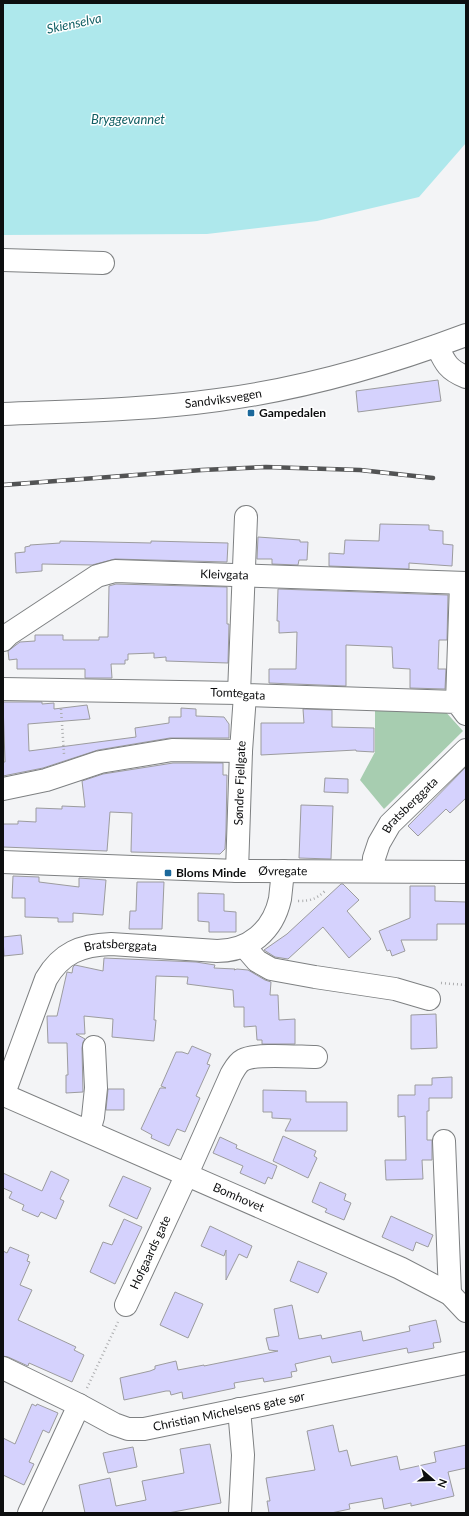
<svg xmlns="http://www.w3.org/2000/svg" width="469" height="1516" font-family="Lato,sans-serif">
  <rect width="100%" height="100%" fill="#f3f4f6"/>
  <polygon fill="#a7cdb0" points="375,707 443,709 463,731 384,809 360,780 375,752"/>
  <polygon fill="#aee8ec" points="3,3 466,3 466,143 419,197 317,221 207,234 3,235"/>
  <g fill="#d5d2fd" stroke="#9c9c9e">
    <polygon points="438,380 441,401 358,412 356,391"/>
    <polygon points="380,524 429,525 429,530 443,531 443,544 453,545 452,566 409,563 409,569 329,566 329,553 344,554 345,540 379,541"/>
    <polygon points="258,537 300,540 300,542 308,542 307,560 299,560 298,565 272,564 272,559 257,559"/>
    <polygon points="60,541 151,543 151,541 228,543 227,562 115,559 92,565 42,564 42,571 16,573 15,553 25,552 25,547 30,546 30,545 60,543"/>
    <polygon points="116,584 227,587 227,624 229,624 228,663 166,661 166,657 154,658 154,653 128,654 128,660 125,660 125,664 111,664 112,678 85,678 85,669 17,669 17,659 9,660 8,651 20,642 35,641 35,635 63,635 63,640 99,640 99,637 108,637 109,586"/>
    <polygon points="278,589 448,595 447,640 439,640 438,669 446,669 445,689 410,688 410,669 393,668 392,647 346,645 346,686 269,683 269,669 296,669 297,632 279,633 279,621 277,621"/>
    <polygon points="3,702 42,702 42,704 54,703 54,709 87,705 90,719 28,724 29,751 136,737 135,728 169,723 169,717 181,717 181,708 196,709 196,716 224,717 229,724 229,738 170,738 98,750 43,768 3,776 3,762 5,762"/>
    <polygon points="303,709 332,710 332,727 374,728 374,752 356,751 356,750 261,755 261,723 304,723"/>
    <polygon points="173,763 223,763 223,775 227,775 226,830 225,849 220,854 131,852 132,813 110,812 107,851 3,847 3,824 18,824 18,821 36,822 36,808 62,809 62,806 85,807 82,781 103,774"/>
    <polygon points="466,767 466,798 450,813 446,809 418,836 408,826"/>
    <polygon points="325,778 348,779 348,793 324,792"/>
    <polygon points="301,805 333,806 331,859 299,858"/>
    <polygon points="13,876 39,877 39,882 79,887 79,878 106,880 103,915 73,913 73,922 58,922 58,918 25,917 25,898 12,898"/>
    <polygon points="137,882 164,882 162,929 129,929 130,911 136,911"/>
    <polygon points="341,884 343,884 359,900 347,911 371,939 349,958 323,927 288,959 275,957 264,950 287,934"/>
    <polygon points="410,886 435,886 435,901 466,902 466,924 437,924 437,940 401,940 405,951 392,956 390,950 387,951 379,931 410,918"/>
    <polygon points="198,893 224,894 224,911 236,912 236,932 209,932 209,922 198,921"/>
    <polygon points="21,935 23,954 4,956 3,937"/>
    <polygon points="104,958 196,962 215,965 214,968 235,969 234,970 237,969 248,970 265,980 271,982 270,995 278,995 279,1020 295,1019 295,1044 262,1044 262,1040 257,1040 256,1026 244,1027 244,1007 234,1007 233,990 187,984 188,977 156,976 154,1020 156,1020 154,1041 112,1037 113,1019 84,1016 85,1034 76,1034 85,1039 83,1042 82,1048 83,1092 66,1093 66,1075 68,1075 67,1043 48,1043 47,1016 57,1016 67,972 72,973 73,967 75,965 103,971"/>
    <polygon points="436,1014 437,1048 411,1049 411,1015"/>
    <polygon points="192,1046 211,1054 207,1064 210,1065 196,1096 200,1098 185,1132 177,1129 169,1146 151,1138 152,1135 141,1129 160,1088 166,1088 161,1086 176,1052 182,1052 188,1054"/>
    <polygon points="452,1077 452,1098 429,1098 429,1111 427,1111 427,1140 432,1140 432,1160 422,1160 423,1179 386,1180 385,1160 406,1160 405,1116 398,1117 398,1095 415,1095 415,1085 432,1085 432,1078"/>
    <polygon points="108,1089 124,1089 124,1110 106,1110"/>
    <polygon points="263,1090 306,1091 306,1102 347,1102 347,1131 285,1131 291,1119 272,1118 272,1112 263,1112"/>
    <polygon points="283,1136 316,1151 314,1156 317,1158 308,1178 273,1161"/>
    <polygon points="220,1137 237,1145 236,1148 277,1166 272,1179 268,1177 265,1184 240,1173 243,1166 213,1153"/>
    <polygon points="51,1171 69,1180 60,1199 64,1201 56,1219 41,1212 38,1217 22,1210 24,1205 9,1198 12,1192 3,1188 3,1173 42,1191"/>
    <polygon points="123,1176 151,1188 137,1219 109,1206"/>
    <polygon points="320,1182 346,1194 344,1200 351,1203 344,1220 325,1212 327,1209 312,1202"/>
    <polygon points="391,1216 433,1235 428,1247 416,1242 413,1251 382,1237"/>
    <polygon points="124,1219 142,1227 115,1284 90,1272 103,1242 112,1245"/>
    <polygon points="210,1226 252,1246 247,1258 239,1254 226,1280 226,1250 224,1256 201,1246"/>
    <polygon points="10,1247 29,1255 27,1261 30,1262 20,1285 32,1290 18,1320 76,1347 74,1350 84,1355 72,1382 29,1363 28,1366 8,1357 3,1356 3,1251 7,1253"/>
    <polygon points="298,1261 327,1273 318,1293 290,1281"/>
    <polygon points="175,1292 203,1304 188,1338 160,1325"/>
    <polygon points="292,1305 299,1339 321,1335 322,1339 361,1331 363,1341 410,1331 409,1326 436,1320 441,1342 433,1343 434,1348 408,1353 407,1348 332,1363 330,1356 295,1364 297,1371 291,1372 292,1377 264,1382 263,1378 234,1383 235,1388 183,1399 182,1392 171,1395 170,1391 166,1391 124,1400 120,1378 150,1371 155,1369 155,1366 176,1361 178,1370 204,1365 204,1366 278,1351 269,1350 266,1338 279,1336 274,1309"/>
    <polygon points="32,1404 36,1406 37,1404 58,1413 49,1433 43,1430 29,1462 34,1464 24,1485 3,1475 3,1438 15,1444"/>
    <polygon points="333,1425 339,1452 347,1450 351,1466 397,1456 400,1470 436,1462 434,1452 466,1445 466,1468 448,1472 454,1496 411,1506 411,1503 384,1509 382,1498 349,1504 350,1509 331,1513 269,1513 267,1501 270,1501 266,1478 315,1470 307,1431"/>
    <polygon points="210,1444 221,1503 168,1513 85,1513 79,1485 110,1478 116,1506 146,1500 142,1481 184,1473 180,1449"/>
    <polygon points="133,1447 137,1467 108,1473 103,1453"/>
  </g>
  <g fill="none" stroke-linecap="round" stroke-linejoin="round">
    <defs>
      <g id="minor">
        <polyline points="3,260 103,263"/>
        <path d="M437,346C445,363 448,370 466,377"/>
        <path id="s1" d="M3,640L9,634L97,576L115,571L466,583"/>
        <path id="s2" d="M3,689L239,693L245,695L457,702L466,714"/>
        <polyline points="239,693 246,517"/>
        <polyline points="457,702 461,583"/>
        <polyline points="3,789 46,780 100,762 172,750 241,751"/>
        <path id="s3" d="M3,862L237,871L466,872"/>
        <path id="s4" d="M237,871L241,751L245,695"/>
        <path id="s5" d="M373,871L374,858L379,843L390,824L466,750"/>
        <polyline points="244,946 257,961 271,969 315,977 395,989 429,999"/>
        <path id="s6" d="M4,1095L400,1268L450,1294L466,1311"/>
        <path id="s7" d="M3,1096L46,979C61,953 81,945 111,944L217,951C249,951 273,931 280,899C281,890 282,880 283,871"/>
        <polyline points="89,1131 93,1117 96,1088 94,1047"/>
        <polyline points="444,1141 450,1294"/>
        <path id="s8" d="M126,1305L187,1174L231,1075C234,1070 237,1063 243,1060C255,1053 300,1057 316,1057"/>
        <path id="s9" d="M3,1368L79,1405L114,1424L128,1429H144L466,1363"/>
        <polyline points="239,1409 243,1455 240,1513"/>
        <polyline points="29,1513 79,1405"/>
      </g>
      <g id="major">
        <path id="s10" d="M3,414C75,411 146,410 218,400C302,389 386,365 466,335"/>
      </g>
    </defs>
    <use href="#minor" stroke="#7e8082" stroke-width="24"/>
    <use href="#major" stroke="#7e8082" stroke-width="24"/>
    <g stroke="#acadaf" stroke-width="2.5" stroke-dasharray="1 3" stroke-linecap="butt">
      <polyline points="61,709 64,754"/>
      <path d="M298,901C311,901 316,899 325,891"/>
      <polyline points="441,983 466,985"/>
      <polyline points="87,1388 118,1322"/>
    </g>
    <use href="#minor" stroke="#fff" stroke-width="22"/>
    <use href="#major" stroke="#fff" stroke-width="22"/>
    <defs>
      <polyline id="rail" points="3,485 202,470 266,467 360,470 433,478"/>
    </defs>
    <use href="#rail" stroke="#525354" stroke-width="4.5"/>
    <use href="#rail" stroke="#fff" stroke-width="3" stroke-dasharray="9" stroke-linecap="butt"/>
  </g>
  <g fill="#1b689b" stroke="#fff" stroke-width="1.5">
    <rect x="247" y="409" width="8" height="8" rx="2"/>
    <rect x="164" y="869" width="8" height="8" rx="2"/>
  </g>
  <g text-anchor="middle" stroke-width="3" stroke-linejoin="round" paint-order="stroke">
    <g font-size="12" fill="#0d0e0f" stroke="#fff">
      <text dy="4" stroke="none"><textPath href="#s10" startOffset="221">Sandviksvegen</textPath></text>
      <text dy="4" stroke="none"><textPath href="#s1" startOffset="242">Kleivgata</textPath></text>
      <text dy="4" stroke="none"><textPath href="#s2" startOffset="235">Tomtegata</textPath></text>
      <text dy="4" stroke="none"><textPath href="#s4" startOffset="88">Søndre Fjellgate</textPath></text>
      <text dy="4" stroke="none"><textPath href="#s5" startOffset="78">Bratsberggata</textPath></text>
      <text dy="4" stroke="none"><textPath href="#s3" startOffset="280">Øvregate</textPath></text>
      <text dy="4" stroke="none"><textPath href="#s7" startOffset="212">Bratsberggata</textPath></text>
      <text dy="4" stroke="none"><textPath href="#s6" startOffset="256">Bomhovet</textPath></text>
      <text dy="4" stroke="none"><textPath href="#s8" startOffset="58">Hofgaards gate</textPath></text>
      <text dy="4" stroke="none"><textPath href="#s9" startOffset="242">Christian Michelsens gate sør</textPath></text>
    </g>
    <g font-size="12" font-weight="bold" fill="#0d0e0f" stroke="#fff" text-anchor="start">
      <text x="259" y="417">Gampedalen</text>
      <text x="176" y="877">Bloms Minde</text>
    </g>
    <g font-size="13" font-style="italic" fill="#105f64" stroke="#fff">
      <text transform="translate(74 23) rotate(-12)" y="5">Skienselva</text>
      <text x="128" y="124">Bryggevannet</text>
    </g>
  </g>
  <rect width="469" height="1516" fill="none" stroke="#0d0e0f" stroke-width="8"/>
  <g transform="translate(433 1480) rotate(110)" stroke="#ffffff" stroke-width="3" paint-order="stroke">
  <path d="M0-3L7 15L0 10L-7 15Z" fill="#0d0e0f"/>
  <text y="-6" font-size="11" font-weight="bold" text-anchor="middle" fill="#0d0e0f">N</text>
  </g>
</svg>
